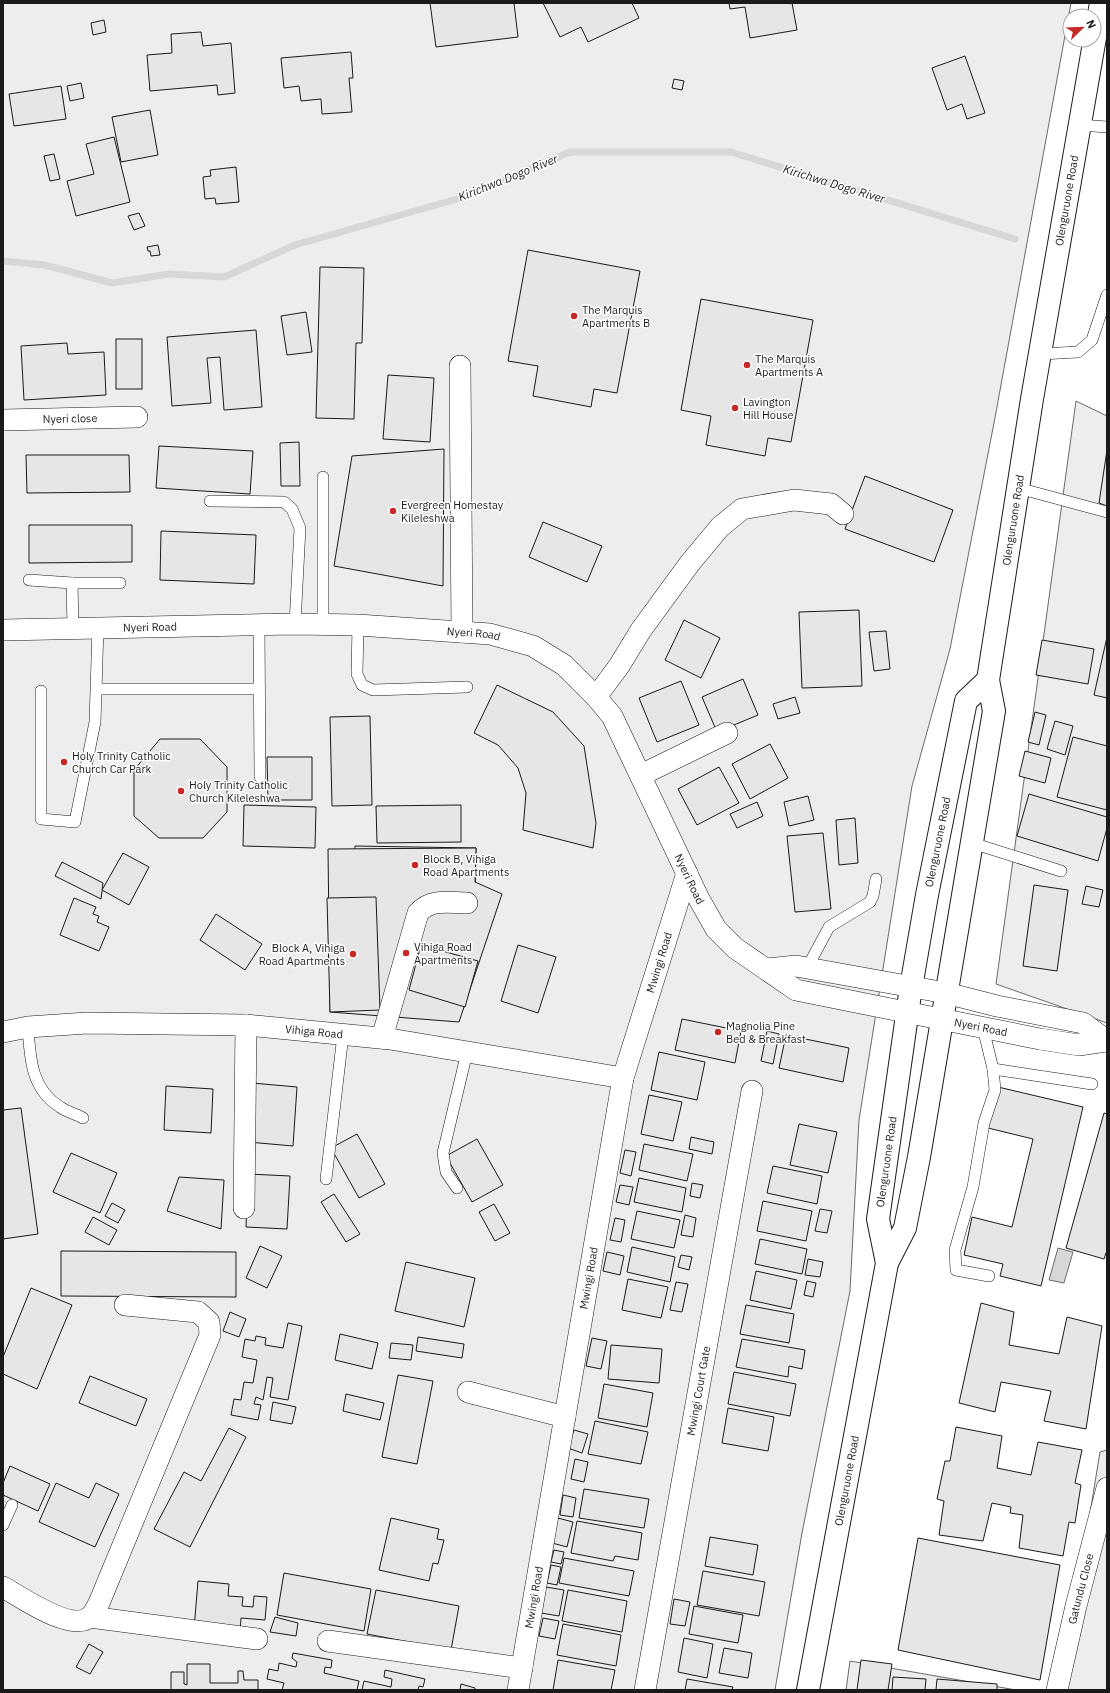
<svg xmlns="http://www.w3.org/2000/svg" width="1110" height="1693" font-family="'IBM Plex Sans',sans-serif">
  <rect width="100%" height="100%" fill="#fff"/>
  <g fill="#ededed" stroke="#6a6a6a">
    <polygon points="3,3 1071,3 994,423 950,649 912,786 859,1120 850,1291 802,1533 775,1690 3,1690"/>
    <polygon points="1076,401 1107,416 1107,1023 996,984"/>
    <polygon points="1107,1450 1107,1690 1061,1690 1100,1452"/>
    <polygon points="850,1661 1016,1690 846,1690"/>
  </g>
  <polygon fill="#d7d7d7" stroke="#6a6a6a" points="1058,1248 1073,1252 1064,1283 1049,1280"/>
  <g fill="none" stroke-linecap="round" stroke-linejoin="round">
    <polyline stroke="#d7d7d7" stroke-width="7" points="3,261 45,265 112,283 169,274 224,277 295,245 464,197 570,152 731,152 1015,239"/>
  </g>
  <g fill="#e6e6e6" stroke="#1a1a1a">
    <polygon points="430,3 514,3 518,37 436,47"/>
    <polygon points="543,3 632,3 639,18 588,42 581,27 560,37"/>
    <polygon points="729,3 792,3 797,30 750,38 745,7 730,9"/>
    <polygon points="104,20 106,32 93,35 91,23"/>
    <polygon points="201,32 203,46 231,43 235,93 218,95 217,85 150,91 147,55 172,53 171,34"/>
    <polygon points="351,52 353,78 349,78 352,112 322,114 321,99 301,101 299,86 284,88 281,58"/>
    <polygon points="965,56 985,113 967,119 962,104 947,110 932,68"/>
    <polygon points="674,79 684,81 682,90 672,88"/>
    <polygon points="81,83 84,98 70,101 67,86"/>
    <polygon points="61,86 66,119 14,126 9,94"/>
    <polygon points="150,110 158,155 121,162 112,117"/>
    <polygon points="114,137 130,202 76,216 67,181 94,174 86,144"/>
    <polygon points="54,154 60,179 50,181 44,156"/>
    <polygon points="236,167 239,202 216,204 215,198 205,199 203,177 211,176 210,170"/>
    <polygon points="139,213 145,226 134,230 128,216"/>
    <polygon points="158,245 160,255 151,256 150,251 148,251 147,247"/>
    <polygon points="528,250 640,271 617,393 594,389 591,407 533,396 538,366 508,361"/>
    <polygon points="320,267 364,268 362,343 356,343 354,419 316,418"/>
    <polygon points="701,299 813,320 791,442 768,438 765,456 706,445 711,416 681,410"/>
    <polygon points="306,312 312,352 287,355 281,316"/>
    <polygon points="256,330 262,407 224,410 220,357 207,358 211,403 172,406 167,337"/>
    <rect x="116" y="339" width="26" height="50"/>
    <polygon points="67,343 68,354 104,352 106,395 24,400 21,346"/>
    <polygon points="388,375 434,378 430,442 383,439"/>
    <polygon points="299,442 300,486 281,486 280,443"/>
    <polygon points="159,446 253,451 250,494 156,488"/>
    <polygon points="444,449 443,586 334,566 352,456"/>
    <polygon points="1107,450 1107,506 1099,503"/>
    <polygon points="26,455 129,455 130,492 27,493"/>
    <polygon points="865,476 953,510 934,562 845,529"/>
    <polygon points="543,522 602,546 587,582 529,557"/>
    <polygon points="29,525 132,525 132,562 29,563"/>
    <polygon points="161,531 256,535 254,584 160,580"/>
    <polygon points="859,610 862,686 802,688 799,612"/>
    <polygon points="684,620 720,638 701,678 665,660"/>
    <polygon points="886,631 890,669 874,671 869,632"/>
    <polygon points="1107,637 1107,698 1094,695"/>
    <polygon points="1042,640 1094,649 1088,684 1036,675"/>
    <polygon points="743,679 758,715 717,732 702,697"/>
    <polygon points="681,681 699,725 657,742 639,698"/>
    <polygon points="497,685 553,712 584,746 596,823 593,848 523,830 526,793 518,768 498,745 474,733"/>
    <polygon points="795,697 800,713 778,719 773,704"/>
    <polygon points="1035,712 1046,715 1039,745 1028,742"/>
    <polygon points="370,716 372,805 332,806 330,717"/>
    <polygon points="1055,721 1073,726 1065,755 1047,749"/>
    <polygon points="1073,737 1107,746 1107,810 1057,797"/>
    <polygon points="160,739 200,739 227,767 227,812 203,838 159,838 134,816 134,770"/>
    <polygon points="770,744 788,778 750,799 732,764"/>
    <polygon points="1025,751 1051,758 1045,783 1019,776"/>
    <polygon points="267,757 312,757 312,800 268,800"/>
    <polygon points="719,767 739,803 697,825 678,789"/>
    <polygon points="1029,794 1107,817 1107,828 1098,861 1017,836"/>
    <polygon points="808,796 814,820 789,826 784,802"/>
    <polygon points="757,802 763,816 737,828 730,814"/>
    <polygon points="244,805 316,807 315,848 243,846"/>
    <polygon points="461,805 461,842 377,843 376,806"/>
    <polygon points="855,818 858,863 839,865 836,820"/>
    <polygon points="823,833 831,909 795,912 787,836"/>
    <polygon points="355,846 476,848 475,893 355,892"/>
    <polygon points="476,848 475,882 502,894 459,1022 330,1012 328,849"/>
    <polygon points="123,853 149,867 129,905 102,890"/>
    <polygon points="62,862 103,883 101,899 55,876"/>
    <polygon points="1034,885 1068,890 1057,971 1023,966"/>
    <polygon points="1086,886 1103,890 1099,907 1082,904"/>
    <polygon points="376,897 380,1010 330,1012 327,898"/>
    <polygon points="74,898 96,907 93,914 99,916 97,922 109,927 99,951 60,935"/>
    <polygon points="216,914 262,944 245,970 200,940"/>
    <polygon points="421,945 478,961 465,1007 409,990"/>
    <polygon points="518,945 556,957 538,1013 501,1001"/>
    <polygon points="682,1019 741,1031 735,1063 675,1050"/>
    <polygon points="767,1031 779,1034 773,1064 761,1061"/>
    <polygon points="786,1035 849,1048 843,1082 779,1068"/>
    <polygon points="659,1052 705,1062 697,1100 651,1090"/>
    <polygon points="252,1083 297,1087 293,1146 248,1142"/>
    <polygon points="166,1086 213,1089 211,1133 164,1130"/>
    <polygon points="998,1087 1083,1107 1041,1286 1000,1276 1003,1264 964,1255 972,1217 1012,1227 1033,1139 988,1128"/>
    <polygon points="649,1095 682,1102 673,1141 641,1134"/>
    <polygon points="21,1108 38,1234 3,1239 3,1110"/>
    <polygon points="1104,1113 1107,1114 1107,1250 1104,1259 1066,1248"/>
    <polygon points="799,1124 837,1132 828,1173 790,1165"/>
    <polygon points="357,1134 385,1184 359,1198 331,1148"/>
    <polygon points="691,1137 714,1142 712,1154 689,1149"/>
    <polygon points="477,1139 503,1185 472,1202 446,1156"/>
    <polygon points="644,1144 693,1154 687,1181 639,1170"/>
    <polygon points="625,1150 636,1152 631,1176 620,1173"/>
    <polygon points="71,1153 117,1173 100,1213 53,1192"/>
    <polygon points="773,1166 822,1176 817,1204 767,1193"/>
    <polygon points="248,1174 290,1176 287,1229 246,1227"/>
    <polygon points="179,1177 224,1180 221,1229 167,1211"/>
    <polygon points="639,1178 686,1188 682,1212 634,1202"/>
    <polygon points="692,1183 703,1185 700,1198 690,1196"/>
    <polygon points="620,1185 633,1187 629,1205 616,1202"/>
    <polygon points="334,1194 360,1234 346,1242 321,1202"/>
    <polygon points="763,1201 812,1211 806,1241 757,1231"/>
    <polygon points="112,1203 125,1210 118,1223 105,1216"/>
    <polygon points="494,1204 510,1233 495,1241 479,1212"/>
    <polygon points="820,1209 832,1211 827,1233 815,1231"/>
    <polygon points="637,1211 680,1220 674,1248 631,1239"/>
    <polygon points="685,1215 696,1218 693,1237 681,1235"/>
    <polygon points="93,1217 117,1230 109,1245 85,1232"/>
    <polygon points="615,1218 625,1220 621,1242 610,1240"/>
    <polygon points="760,1239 807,1249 802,1274 755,1264"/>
    <polygon points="260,1246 282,1256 267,1288 246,1278"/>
    <polygon points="632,1247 675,1257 670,1282 627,1272"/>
    <polygon points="61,1251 236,1252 236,1297 61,1296"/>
    <polygon points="607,1252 624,1256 620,1275 603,1271"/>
    <polygon points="681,1255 692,1257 689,1270 678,1267"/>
    <polygon points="808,1259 823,1262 820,1277 805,1275"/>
    <polygon points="406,1262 475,1278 464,1327 395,1311"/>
    <polygon points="756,1271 797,1280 791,1309 750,1300"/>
    <polygon points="628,1279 668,1287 661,1318 622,1310"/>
    <polygon points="807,1281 816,1283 813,1297 804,1295"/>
    <polygon points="676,1282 688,1284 682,1312 670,1310"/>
    <polygon points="31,1288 72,1305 37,1389 3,1374 3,1357"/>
    <polygon points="981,1303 1014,1312 1009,1345 1059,1354 1067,1317 1102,1326 1086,1429 1044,1421 1051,1391 1001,1382 995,1412 959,1403"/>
    <polygon points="746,1305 794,1314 789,1343 740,1334"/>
    <polygon points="230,1312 246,1319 239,1337 223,1331"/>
    <polygon points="288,1323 302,1326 288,1400 270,1397 273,1378 267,1377 263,1400 256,1397 254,1404 261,1405 258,1420 231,1415 234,1399 241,1400 244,1382 253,1383 257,1360 242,1357 245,1339 255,1341 256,1336 266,1338 265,1345 283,1348"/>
    <polygon points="340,1334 378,1343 372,1369 335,1360"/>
    <polygon points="418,1337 464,1344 462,1358 416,1351"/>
    <polygon points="592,1338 607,1341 601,1369 586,1366"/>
    <polygon points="742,1339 805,1350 802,1369 789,1366 788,1377 736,1367"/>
    <polygon points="391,1343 413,1345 411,1360 389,1358"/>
    <polygon points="611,1345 662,1349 659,1383 608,1379"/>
    <polygon points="734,1372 796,1384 790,1416 728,1404"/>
    <polygon points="398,1375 433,1381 417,1464 382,1457"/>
    <polygon points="90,1376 147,1399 136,1426 79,1403"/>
    <polygon points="604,1384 653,1393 647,1427 598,1418"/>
    <polygon points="346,1394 384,1403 380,1420 343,1411"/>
    <polygon points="273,1402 296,1407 292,1424 270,1420"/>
    <polygon points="728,1408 774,1417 768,1451 722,1443"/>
    <polygon points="595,1421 648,1432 641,1464 588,1454"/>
    <polygon points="956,1427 1002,1436 997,1468 1031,1475 1038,1442 1082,1450 1075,1483 1081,1485 1075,1523 1069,1522 1063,1556 1019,1548 1023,1515 1010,1513 1011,1507 992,1503 983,1541 939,1535 944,1501 937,1499 945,1461 950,1461"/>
    <polygon points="229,1428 246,1437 190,1547 154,1529 184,1472 201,1481"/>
    <polygon points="574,1430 588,1434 582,1453 568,1448"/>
    <polygon points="575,1459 588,1462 584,1482 571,1479"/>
    <polygon points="10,1466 50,1484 38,1511 3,1495 3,1483"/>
    <polygon points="56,1483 89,1498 96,1483 119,1494 95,1547 39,1522"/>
    <polygon points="584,1489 649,1499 644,1528 579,1518"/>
    <polygon points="563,1495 576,1498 573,1517 560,1515"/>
    <polygon points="391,1518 439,1529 437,1539 444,1540 438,1564 433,1563 429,1581 379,1570"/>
    <polygon points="558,1518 573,1522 567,1547 552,1543"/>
    <polygon points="577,1521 642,1533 638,1560 615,1556 613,1561 571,1553"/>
    <polygon points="710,1537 758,1545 753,1575 705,1566"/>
    <polygon points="918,1538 1060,1565 1040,1680 898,1650"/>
    <polygon points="554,1550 564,1552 561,1564 551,1562"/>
    <polygon points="564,1558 634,1571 629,1596 559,1583"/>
    <polygon points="551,1565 561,1567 557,1585 547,1583"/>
    <polygon points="703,1571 765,1582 759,1616 697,1605"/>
    <polygon points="284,1573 371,1589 364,1631 277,1615"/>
    <polygon points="198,1581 229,1584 228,1596 243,1597 242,1606 253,1607 254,1596 267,1597 265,1620 241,1618 240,1632 194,1629"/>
    <polygon points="546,1587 564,1590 559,1616 541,1613"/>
    <polygon points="376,1590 459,1606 451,1650 367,1634"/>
    <polygon points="568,1590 627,1601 622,1632 562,1621"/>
    <polygon points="674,1599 690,1602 685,1626 670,1624"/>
    <polygon points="694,1606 743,1615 738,1643 689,1634"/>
    <polygon points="275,1617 298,1623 296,1636 270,1632"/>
    <polygon points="543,1618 559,1621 555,1639 539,1636"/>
    <polygon points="563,1624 621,1635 616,1666 557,1655"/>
    <polygon points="684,1638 713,1644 707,1678 678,1672"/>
    <polygon points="89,1644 103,1652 90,1674 76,1667"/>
    <polygon points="724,1648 752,1653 748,1678 719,1673"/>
    <polygon points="293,1653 332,1660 331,1668 325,1667 324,1673 359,1681 357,1690 282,1690 284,1683 267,1679 269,1669 278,1671 279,1663 296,1667 297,1662 292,1658"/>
    <polygon points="558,1660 615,1670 611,1690 553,1690"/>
    <polygon points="861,1660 892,1664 888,1690 857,1690"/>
    <polygon points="187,1664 210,1664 210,1683 238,1683 238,1671 243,1671 244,1680 258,1680 258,1690 171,1690 171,1672 184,1672 184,1684 187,1685"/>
    <polygon points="385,1670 425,1679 423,1687 419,1686 418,1690 362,1690 364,1681 391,1687 392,1679 384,1677"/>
    <polygon points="893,1677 926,1679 925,1690 892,1690"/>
    <polygon points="687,1679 733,1687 732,1690 685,1690"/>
    <polygon points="937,1679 997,1684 997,1690 936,1690"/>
    <polygon points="461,1684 475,1688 475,1690 460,1690"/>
  </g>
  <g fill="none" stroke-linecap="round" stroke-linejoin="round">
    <defs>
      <g id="service">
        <polyline points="1080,125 1107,127"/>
        <polyline points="1041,354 1078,352 1092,340 1107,295"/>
        <polyline points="323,477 323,625"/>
        <polyline points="1018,488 1107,512"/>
        <polyline points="210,501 284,502 292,509 300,528 295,624"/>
        <polyline points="29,580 72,583 73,628"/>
        <polyline points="72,583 120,583"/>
        <polyline points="259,624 260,777"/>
        <polyline points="358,625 357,674 362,685 373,690 467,687"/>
        <polyline points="97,689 259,689"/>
        <polyline points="41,691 41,819 75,822 95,722 98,628"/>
        <polyline points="972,843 1061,871"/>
        <polyline points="807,968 829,927 870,902 873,896 876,879"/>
        <path d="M28,1027C30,1058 31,1089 60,1107C67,1112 76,1114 83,1118"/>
        <polyline points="983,1028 993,1069 995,1090 984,1123 973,1187 955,1250 956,1270 989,1276"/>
        <polyline points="993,1069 1092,1084"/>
        <polyline points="326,1179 343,1035"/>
        <polyline points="457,1188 446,1172 443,1153 467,1052"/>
        <polyline points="3,1525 12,1505"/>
      </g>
      <g id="minor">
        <polyline points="460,366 462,632"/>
        <path id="s1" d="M3,420L137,417"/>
        <path id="s2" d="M3,630L295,624L358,625L490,634L533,646L564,665L596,697L612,716L699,899L716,929L735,948L796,990L1040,1039L1079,1045L1106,1041"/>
        <polyline points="596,697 619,666 641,630 690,563 720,527 742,509 794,500 831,504 843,514"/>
        <polyline points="641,775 727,733"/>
        <polyline points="768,969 796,966 946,993 997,1006 1083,1023 1107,1041"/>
        <path id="s3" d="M3,1032L28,1027L87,1023L246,1025L390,1039L623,1078"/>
        <path d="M382,1038L418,913C431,898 449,903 467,903"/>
        <polyline points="244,1208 246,1025"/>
        <polyline points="468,1392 565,1417"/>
        <path d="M3,1587C21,1597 73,1634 91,1616C94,1613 97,1607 99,1603L210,1335L209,1322L198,1312L125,1305"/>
        <polyline points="90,1617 257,1639"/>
        <polyline points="328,1641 522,1668"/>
        <path id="s4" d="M518,1690L623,1078L687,873"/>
        <path id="s5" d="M645,1690L752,1091"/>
        <path id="s6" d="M1057,1690L1076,1606L1107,1488"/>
      </g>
      <g id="tertiary">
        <polyline points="887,1263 905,1228 919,1157 994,711 988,680"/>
        <path id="s7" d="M808,1690L887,1263L878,1219L911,987L927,895L966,701L988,680L1032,399L1101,3"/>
      </g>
    </defs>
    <use href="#service" stroke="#1a1a1a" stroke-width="12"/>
    <use href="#minor" stroke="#1a1a1a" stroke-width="22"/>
    <use href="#tertiary" stroke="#1a1a1a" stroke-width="24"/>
    <use href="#service" stroke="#fff" stroke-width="11"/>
    <use href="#minor" stroke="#fff" stroke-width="21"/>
    <use href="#tertiary" stroke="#fff" stroke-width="22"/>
  </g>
  <g fill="#c62828" stroke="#fff" stroke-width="1.5">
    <circle cx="574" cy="316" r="4"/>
    <circle cx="747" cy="365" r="4"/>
    <circle cx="735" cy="408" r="4"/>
    <circle cx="393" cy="511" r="4"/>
    <circle cx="64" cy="762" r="4"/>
    <circle cx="181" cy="791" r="4"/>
    <circle cx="415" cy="865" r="4"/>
    <circle cx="406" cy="953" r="4"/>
    <circle cx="353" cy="954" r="4"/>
    <circle cx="718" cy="1032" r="4"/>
  </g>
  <g text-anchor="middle" stroke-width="3" stroke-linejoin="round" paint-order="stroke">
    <g font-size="11" fill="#1a1a1a" stroke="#fff">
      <text dy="4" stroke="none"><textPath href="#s7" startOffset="1521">Olenguruone Road</textPath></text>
      <text dy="4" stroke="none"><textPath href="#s1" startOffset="67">Nyeri close</textPath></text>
      <text dy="4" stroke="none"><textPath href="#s7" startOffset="1197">Olenguruone Road</textPath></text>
      <text dy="4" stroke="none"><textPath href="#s2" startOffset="147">Nyeri Road</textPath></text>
      <text dy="4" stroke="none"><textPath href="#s2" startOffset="471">Nyeri Road</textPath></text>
      <text dy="4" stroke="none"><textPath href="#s7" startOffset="861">Olenguruone Road</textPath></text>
      <text dy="4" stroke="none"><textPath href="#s2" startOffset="819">Nyeri Road</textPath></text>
      <text dy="4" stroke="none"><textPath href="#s4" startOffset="742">Mwingi Road</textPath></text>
      <text dy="4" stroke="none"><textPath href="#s2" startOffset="1165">Nyeri Road</textPath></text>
      <text dy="4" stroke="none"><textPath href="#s3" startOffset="312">Vihiga Road</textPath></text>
      <text dy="4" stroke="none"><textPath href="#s7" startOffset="537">Olenguruone Road</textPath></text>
      <text dy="4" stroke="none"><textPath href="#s4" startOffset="418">Mwingi Road</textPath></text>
      <text dy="4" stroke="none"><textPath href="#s5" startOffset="304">Mwingi Court Gate</textPath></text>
      <text dy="4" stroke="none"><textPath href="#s7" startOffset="213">Olenguruone Road</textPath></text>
      <text dy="4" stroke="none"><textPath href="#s6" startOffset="104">Gatundu Close</textPath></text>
      <text dy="4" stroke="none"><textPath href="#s4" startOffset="94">Mwingi Road</textPath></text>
    </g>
    <g font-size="11" fill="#1a1a1a" stroke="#fff" text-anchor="start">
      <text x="582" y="314">The Marquis<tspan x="582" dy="13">Apartments B</tspan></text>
      <text x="755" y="363">The Marquis<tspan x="755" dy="13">Apartments A</tspan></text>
      <text x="743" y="406">Lavington<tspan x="743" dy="13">Hill House</tspan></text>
      <text x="401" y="509">Evergreen Homestay<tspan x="401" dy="13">Kileleshwa</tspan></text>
      <text x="72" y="760">Holy Trinity Catholic<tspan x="72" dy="13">Church Car Park</tspan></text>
      <text x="189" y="789">Holy Trinity Catholic<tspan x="189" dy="13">Church Kileleshwa</tspan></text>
      <text x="423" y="863">Block B, Vihiga<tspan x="423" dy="13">Road Apartments</tspan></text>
      <text x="414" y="951">Vihiga Road<tspan x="414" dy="13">Apartments</tspan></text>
      <text x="345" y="952" text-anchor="end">Block A, Vihiga<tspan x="345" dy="13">Road Apartments</tspan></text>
      <text x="726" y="1030">Magnolia Pine<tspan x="726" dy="13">Bed &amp; Breakfast</tspan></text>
    </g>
    <g font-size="12" font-style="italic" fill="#1a1a1a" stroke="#fff">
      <text transform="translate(508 178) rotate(-22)" y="4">Kirichwa Dogo River</text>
      <text transform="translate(834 184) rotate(17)" y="4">Kirichwa Dogo River</text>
    </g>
  </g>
  <rect width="1110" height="1693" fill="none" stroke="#1a1a1a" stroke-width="8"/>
  <g transform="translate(1082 28) rotate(67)"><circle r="19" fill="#ffffff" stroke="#a3a3a3"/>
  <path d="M0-3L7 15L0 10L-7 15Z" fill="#c62828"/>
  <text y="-6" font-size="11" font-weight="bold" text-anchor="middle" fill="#1a1a1a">N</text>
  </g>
</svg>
